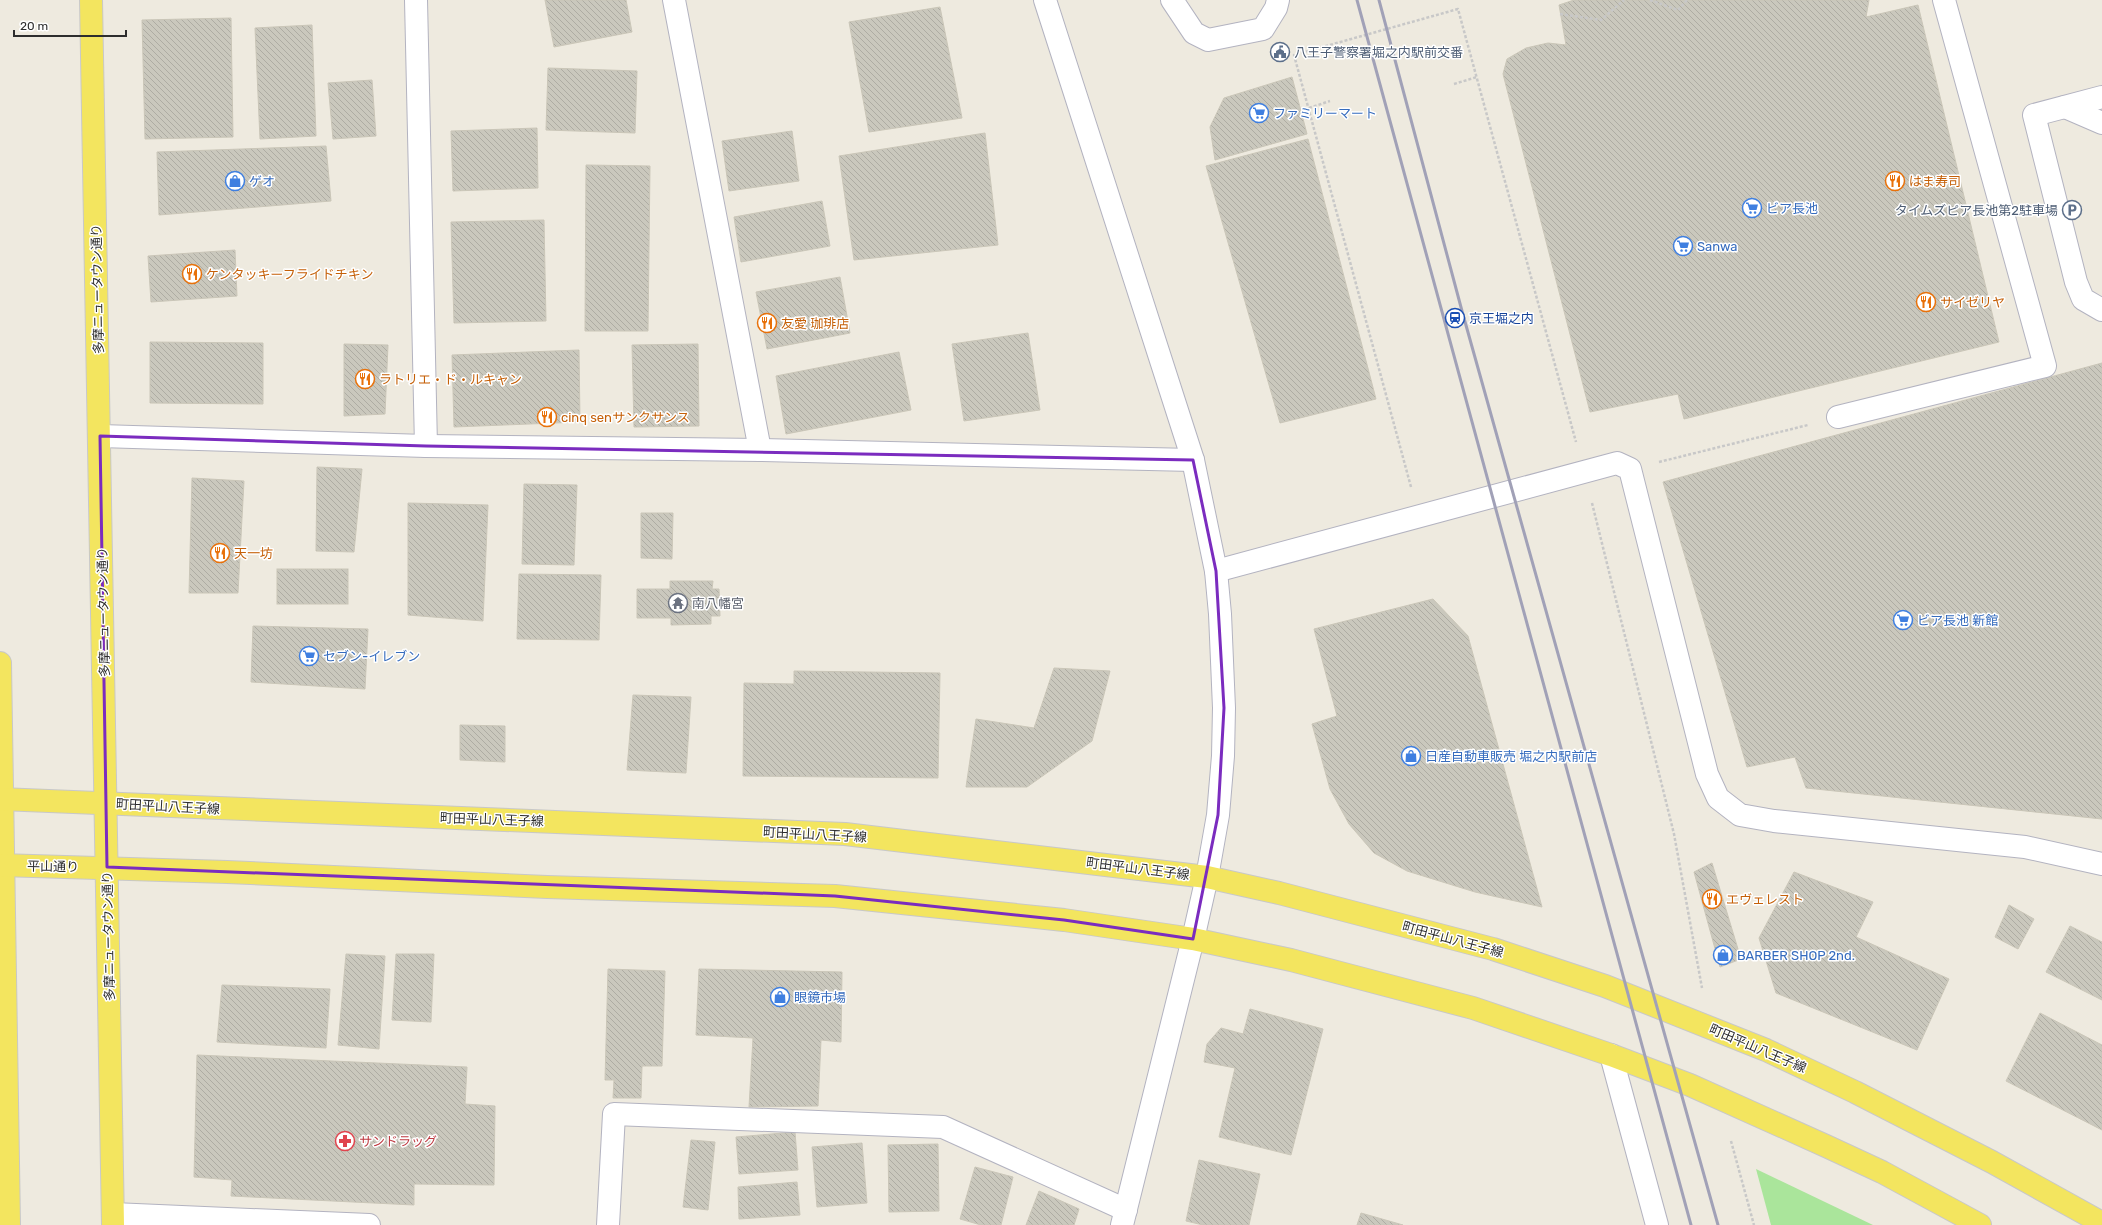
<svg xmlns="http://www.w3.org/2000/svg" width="2102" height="1225" font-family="Rubik,'Noto Sans JP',sans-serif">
  <defs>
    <pattern id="building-back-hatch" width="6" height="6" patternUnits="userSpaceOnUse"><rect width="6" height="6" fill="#cac8bd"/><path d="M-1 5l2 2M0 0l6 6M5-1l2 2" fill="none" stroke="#aeaca3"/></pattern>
  </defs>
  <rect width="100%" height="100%" fill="#eeeadf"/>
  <polygon fill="#aae59b" points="1756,1169 1873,1225 1771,1225"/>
  <g fill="url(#building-back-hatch)" stroke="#cac6b8">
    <polygon points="545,0 626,0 632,32 554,47"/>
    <polygon points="1574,0 1869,0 1866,17 1918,5 1999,342 1684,419 1678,394 1590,412 1503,74 1507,59 1526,48 1548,43 1566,45 1559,5"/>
    <polygon points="940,7 962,118 869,132 849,22"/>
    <polygon points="231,18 233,137 145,139 142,20"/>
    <polygon points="312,25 316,136 260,139 255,28"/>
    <polygon points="548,68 637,71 635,133 546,130"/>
    <polygon points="1292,77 1307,134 1215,160 1210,127 1224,98"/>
    <polygon points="372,80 376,136 333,139 328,83"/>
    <polygon points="537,128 538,188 453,191 451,131"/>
    <polygon points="792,131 799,181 729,191 722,141"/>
    <polygon points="985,133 998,245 854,260 839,156"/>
    <polygon points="1308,139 1376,399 1280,423 1206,166"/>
    <polygon points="326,146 331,201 159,215 157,152"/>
    <polygon points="586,165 650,166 648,331 585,331"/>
    <polygon points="822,201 830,246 741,262 734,217"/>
    <polygon points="544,220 546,321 454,323 451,222"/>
    <polygon points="235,250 237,296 151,302 148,256"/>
    <polygon points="840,277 850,333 767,349 756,292"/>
    <polygon points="1028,333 1040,410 964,421 952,344"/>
    <polygon points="150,342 263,343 263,404 150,403"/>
    <polygon points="344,344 388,345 385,414 344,416"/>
    <polygon points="698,344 699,426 634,427 632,345"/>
    <polygon points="579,350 580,422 454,427 452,355"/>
    <polygon points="899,352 911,410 786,434 776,376"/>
    <polygon points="2102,363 2102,819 1806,788 1795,757 1747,767 1663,482"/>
    <polygon points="317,467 362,469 354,552 316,551"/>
    <polygon points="192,478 244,481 238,593 189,593"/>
    <polygon points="524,484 577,485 574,565 522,564"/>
    <polygon points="408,503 488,505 483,621 408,615"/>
    <polygon points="641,513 673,513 672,559 641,558"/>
    <rect x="277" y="569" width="71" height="35"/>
    <polygon points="519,574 601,575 599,640 517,639"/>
    <polygon points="670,581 713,581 712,589 719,589 720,616 711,616 711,624 671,625 671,618 637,618 637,589 670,589"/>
    <polygon points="1433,599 1468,636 1542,907 1475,892 1407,871 1374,853 1349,824 1330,789 1312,724 1337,716 1314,629"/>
    <polygon points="253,626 368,629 365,689 251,682"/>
    <polygon points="1054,668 1110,671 1092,741 1027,787 966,787 976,719 1034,728"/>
    <polygon points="794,671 940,673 938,778 743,776 744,683 794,684"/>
    <polygon points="633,695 691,697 686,773 627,770"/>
    <polygon points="460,725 505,726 505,762 460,760"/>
    <polygon points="1712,863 1741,959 1720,967 1694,872"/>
    <polygon points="1794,872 1873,902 1856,937 1949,979 1917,1050 1776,993 1759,938"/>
    <polygon points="2009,905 2034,919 2018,949 1995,937"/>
    <polygon points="2070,926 2102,942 2102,1000 2046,972"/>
    <polygon points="346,954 385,956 379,1049 338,1045"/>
    <polygon points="396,954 434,954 431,1022 392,1020"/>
    <polygon points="608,969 665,971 662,1066 642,1066 641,1098 613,1098 614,1080 605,1080"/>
    <polygon points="699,969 842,972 841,1042 821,1040 818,1106 749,1107 753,1038 696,1035"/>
    <polygon points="222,985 330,989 326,1048 217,1042"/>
    <polygon points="1250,1009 1323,1029 1291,1155 1219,1137 1235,1068 1204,1062 1207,1044 1221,1028 1243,1034"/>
    <polygon points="2040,1013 2102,1045 2102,1130 2006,1081"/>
    <polygon points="197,1055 467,1067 465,1104 495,1106 494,1185 414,1184 414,1205 231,1196 232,1180 194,1177"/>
    <polygon points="795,1132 798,1170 739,1174 736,1137"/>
    <polygon points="691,1140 715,1142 708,1210 683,1207"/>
    <polygon points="862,1143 867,1203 817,1207 812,1147"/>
    <polygon points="938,1144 939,1211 889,1212 888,1145"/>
    <polygon points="1199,1160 1260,1174 1249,1225 1203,1225 1186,1221"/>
    <polygon points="975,1167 1013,1177 1001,1225 981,1225 960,1219"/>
    <polygon points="797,1182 800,1215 739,1219 738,1187"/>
    <polygon points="1039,1191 1079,1209 1074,1225 1026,1225"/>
    <polygon points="1361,1213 1403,1225 1357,1225"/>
  </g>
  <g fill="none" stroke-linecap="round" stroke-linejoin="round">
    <defs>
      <g id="minor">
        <polyline points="416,0 426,446"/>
        <polyline points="674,0 760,450"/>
        <polyline points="1045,0 1193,460 1216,571 1220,614 1224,708 1223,756 1218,815 1207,877 1193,939 1122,1225"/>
        <polyline points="1172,0 1194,33 1208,40 1263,29 1276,8 1278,0"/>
        <polyline points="2102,97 2034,115 2076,282 2083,299 2102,310"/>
        <polyline points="2065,107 2102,123"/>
        <polyline points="1838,417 2045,366 1944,0"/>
        <polyline points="100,436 426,446 760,450 1193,460"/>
        <polyline points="1216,571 1617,463 1630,469 1707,774 1718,798 1740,815 1774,821 2025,847 2102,864"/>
        <polyline points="1611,1055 1657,1225"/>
        <polyline points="113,1214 369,1225"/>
        <polyline points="608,1225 614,1114 943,1127 1126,1210"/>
      </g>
      <g id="major">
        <polyline points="91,0 113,1225"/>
        <polyline points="0,663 9,1225"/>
        <polyline points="0,799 845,834 1207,877 1279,893 1493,949 1605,986 1766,1050 1855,1092 1992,1162 2102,1223"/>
        <polyline points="0,865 227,872 547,887 835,896 1064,920 1193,939 1291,960 1473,1008 1611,1055 1690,1085 1826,1146 1882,1172 1980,1225"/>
      </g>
    </defs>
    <use href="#minor" stroke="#b3b3c0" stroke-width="24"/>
    <use href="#major" stroke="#c8c8c8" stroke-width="24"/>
    <g stroke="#c8c8c8" stroke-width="2.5" stroke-dasharray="3 2" stroke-linecap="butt">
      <polyline points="1650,0 1678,10 1687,0"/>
      <polyline points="1560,14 1601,20 1624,0"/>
      <polyline points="1454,84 1477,77"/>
      <polyline points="1309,108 1330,101"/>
      <polyline points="1659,462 1808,425"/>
      <polyline points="1411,487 1294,55 1458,9 1576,442"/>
      <polyline points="1592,503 1674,834 1702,988"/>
      <polyline points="1731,1141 1754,1225"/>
    </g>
    <use href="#minor" stroke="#fff" stroke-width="22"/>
    <use href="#major" stroke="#f3e55f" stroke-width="22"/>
    <g stroke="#a1a1b7" stroke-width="3">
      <path d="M1357,0C1465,409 1581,816 1691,1225"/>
      <polyline points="1379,0 1462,311 1718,1225"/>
    </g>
  </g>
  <path fill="none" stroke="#7b2cbf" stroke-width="3" stroke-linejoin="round" d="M100,436L426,446L1193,460L1216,571L1224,708L1218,815L1193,939L1064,920L835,896L107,867Z"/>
  <defs>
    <symbol id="civic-ring" viewBox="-11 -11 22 22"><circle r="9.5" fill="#fff" stroke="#5c6f8a" stroke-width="1.5"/><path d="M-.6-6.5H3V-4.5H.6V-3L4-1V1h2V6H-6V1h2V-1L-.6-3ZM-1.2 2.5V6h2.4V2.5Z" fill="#5c6f8a"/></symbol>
    <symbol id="supermarket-ring" viewBox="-11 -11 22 22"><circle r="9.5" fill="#fff" stroke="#3f7fe0" stroke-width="1.5"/><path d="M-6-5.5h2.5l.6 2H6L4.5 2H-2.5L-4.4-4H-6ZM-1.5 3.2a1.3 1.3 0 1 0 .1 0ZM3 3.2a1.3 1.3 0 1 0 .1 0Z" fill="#3f7fe0"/></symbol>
    <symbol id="shop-ring" viewBox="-11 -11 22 22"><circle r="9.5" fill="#fff" stroke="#3f7fe0" stroke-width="1.5"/><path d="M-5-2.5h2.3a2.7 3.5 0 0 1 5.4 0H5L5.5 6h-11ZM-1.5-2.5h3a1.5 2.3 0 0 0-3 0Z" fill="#3f7fe0"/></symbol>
    <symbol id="restaurant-ring" viewBox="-11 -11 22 22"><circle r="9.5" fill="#fff" stroke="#e8710a" stroke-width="1.5"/><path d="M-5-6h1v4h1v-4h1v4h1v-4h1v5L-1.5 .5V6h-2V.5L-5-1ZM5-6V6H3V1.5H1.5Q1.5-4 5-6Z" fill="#e8710a"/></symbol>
    <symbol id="parking-ring" viewBox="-11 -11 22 22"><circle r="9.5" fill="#fff" stroke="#5c6f8a" stroke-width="1.5"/><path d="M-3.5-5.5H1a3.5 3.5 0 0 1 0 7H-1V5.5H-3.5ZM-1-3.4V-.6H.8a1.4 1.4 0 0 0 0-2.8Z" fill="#5c6f8a"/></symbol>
    <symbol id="station-ring" viewBox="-11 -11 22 22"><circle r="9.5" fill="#fff" stroke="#1a4fb4" stroke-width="1.5"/><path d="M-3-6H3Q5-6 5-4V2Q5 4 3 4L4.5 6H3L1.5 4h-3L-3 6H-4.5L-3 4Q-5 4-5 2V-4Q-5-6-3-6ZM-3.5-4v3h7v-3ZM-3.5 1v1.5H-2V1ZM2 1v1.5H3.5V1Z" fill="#1a4fb4"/></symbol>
    <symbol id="temple-ring" viewBox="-11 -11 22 22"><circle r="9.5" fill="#fff" stroke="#6b7280" stroke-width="1.5"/><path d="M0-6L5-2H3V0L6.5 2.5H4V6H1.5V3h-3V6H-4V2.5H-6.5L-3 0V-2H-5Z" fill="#6b7280"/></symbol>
    <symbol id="pharmacy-ring" viewBox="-11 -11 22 22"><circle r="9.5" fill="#fff" stroke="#e0444e" stroke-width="1.5"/><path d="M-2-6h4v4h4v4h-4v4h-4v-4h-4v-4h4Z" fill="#e0444e"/></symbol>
  </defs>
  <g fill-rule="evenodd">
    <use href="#civic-ring" x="1269" y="41" width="22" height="22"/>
    <use href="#supermarket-ring" x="1248" y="102" width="22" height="22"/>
    <use href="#shop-ring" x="224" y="170" width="22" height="22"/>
    <use href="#restaurant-ring" x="1884" y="170" width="22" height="22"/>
    <use href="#supermarket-ring" x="1741" y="197" width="22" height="22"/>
    <use href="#parking-ring" x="2061" y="199" width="22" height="22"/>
    <use href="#supermarket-ring" x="1672" y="235" width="22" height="22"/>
    <use href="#restaurant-ring" x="181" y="263" width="22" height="22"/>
    <use href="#restaurant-ring" x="1915" y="291" width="22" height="22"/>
    <use href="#station-ring" x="1444" y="307" width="22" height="22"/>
    <use href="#restaurant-ring" x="756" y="312" width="22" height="22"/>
    <use href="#restaurant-ring" x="354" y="368" width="22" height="22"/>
    <use href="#restaurant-ring" x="536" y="406" width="22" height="22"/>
    <use href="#restaurant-ring" x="209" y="542" width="22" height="22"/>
    <use href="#temple-ring" x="667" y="592" width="22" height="22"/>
    <use href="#supermarket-ring" x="1892" y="609" width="22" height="22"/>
    <use href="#supermarket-ring" x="298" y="645" width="22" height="22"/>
    <use href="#shop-ring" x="1400" y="745" width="22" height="22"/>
    <use href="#restaurant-ring" x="1701" y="888" width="22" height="22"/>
    <use href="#shop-ring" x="1712" y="944" width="22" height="22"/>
    <use href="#shop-ring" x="769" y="986" width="22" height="22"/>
    <use href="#pharmacy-ring" x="334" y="1130" width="22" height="22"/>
  </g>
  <g text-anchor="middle" stroke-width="3" stroke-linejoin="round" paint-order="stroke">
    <g font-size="13" fill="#4e5e75" stroke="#fff" text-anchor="start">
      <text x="1294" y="57">八王子警察署堀之内駅前交番</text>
      <text x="2058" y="215" text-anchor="end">タイムズピア長池第2駐車場</text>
    </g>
    <g font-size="13" fill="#366cbe" stroke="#fff" text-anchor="start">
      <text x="1273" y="118">ファミリーマート</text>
      <text x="249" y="186">ゲオ</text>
      <text x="1766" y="213">ビア長池</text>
      <text x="1697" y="251">Sanwa</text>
      <text x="1917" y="625">ビア長池 新館</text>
      <text x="323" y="661">セブン-イレブン</text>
      <text x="1425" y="761">日産自動車販売 堀之内駅前店</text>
      <text x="1737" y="960">BARBER SHOP 2nd.</text>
      <text x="794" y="1002">眼鏡市場</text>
    </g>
    <g font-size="13" fill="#c56008" stroke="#fff" text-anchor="start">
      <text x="1909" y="186">はま寿司</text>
      <text x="206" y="279">ケンタッキーフライドチキン</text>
      <text x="1940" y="307">サイゼリヤ</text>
      <text x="781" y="328">友愛 珈琲店</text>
      <text x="379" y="384">ラトリエ・ド・ルキャン</text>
      <text x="561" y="422">cinq senサンクサンス</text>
      <text x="234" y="558">天一坊</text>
      <text x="1726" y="904">エヴェレスト</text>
    </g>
    <g font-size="13" fill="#2d2d2d" stroke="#fff">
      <text transform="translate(97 289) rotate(-91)" y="5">多摩ニュータウン通り</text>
      <text transform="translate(103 612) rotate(-91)" y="5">多摩ニュータウン通り</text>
      <text transform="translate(168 806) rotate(3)" y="5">町田平山八王子線</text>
      <text transform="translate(492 819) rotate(2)" y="5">町田平山八王子線</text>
      <text transform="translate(815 834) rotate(3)" y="5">町田平山八王子線</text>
      <text transform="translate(53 866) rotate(1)" y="5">平山通り</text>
      <text transform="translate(1138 868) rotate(7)" y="5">町田平山八王子線</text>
      <text transform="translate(108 936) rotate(-91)" y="5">多摩ニュータウン通り</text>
      <text transform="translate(1453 939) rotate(15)" y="5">町田平山八王子線</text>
      <text transform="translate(1758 1048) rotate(23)" y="5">町田平山八王子線</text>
    </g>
    <g font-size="13" fill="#164399" stroke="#fff" text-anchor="start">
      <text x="1469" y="323">京王堀之内</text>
    </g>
    <g font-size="13" fill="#5b616d" stroke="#fff" text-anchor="start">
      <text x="692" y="608">南八幡宮</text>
    </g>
    <g font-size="13" fill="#be3a42" stroke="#fff" text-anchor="start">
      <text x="359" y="1146">サンドラッグ</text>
    </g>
  </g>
  <path d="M14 30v6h112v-6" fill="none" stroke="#2d2d2d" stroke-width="2"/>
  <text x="20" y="30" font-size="12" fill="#2d2d2d" stroke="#ffffff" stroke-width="3" paint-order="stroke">20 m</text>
</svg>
